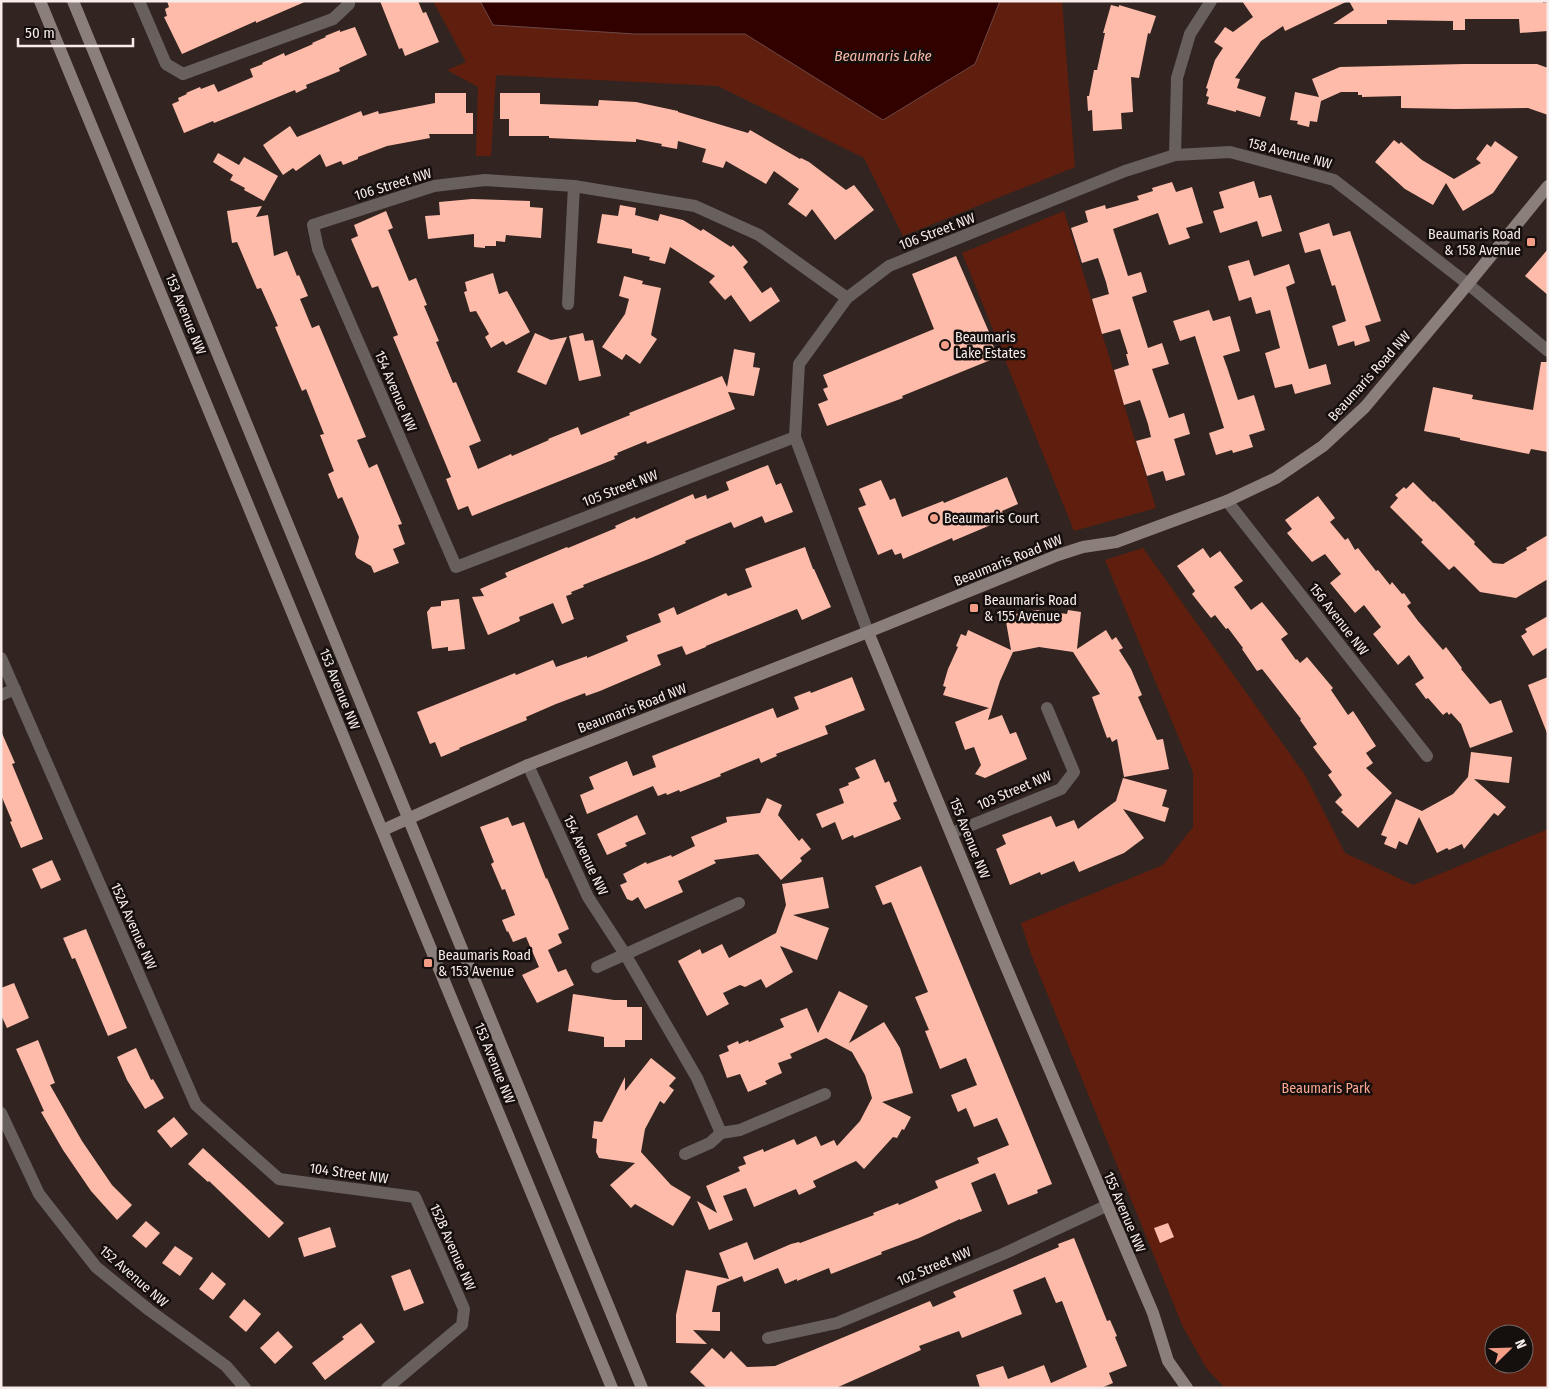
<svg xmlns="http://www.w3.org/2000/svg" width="1549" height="1389" font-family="'Fira Sans Condensed',sans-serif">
  <rect width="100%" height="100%" fill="#322420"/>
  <g fill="#601f0e" fill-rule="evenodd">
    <polygon points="433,1 1062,1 1075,167 903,236 864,158 718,86 496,75 491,156 476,156 478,87 447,70 466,62"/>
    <polygon points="1064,211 1156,508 1074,531 962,253"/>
    <path d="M1143,548L1305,775L1345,853L1413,885L1548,829V1388H1225L1207,1369L1183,1327L1031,954L1021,923L1163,865L1193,827V772L1105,560ZM1494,1334H1524V1364H1494Z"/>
  </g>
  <polygon fill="#310100" stroke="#6c4846" points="480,1 1000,1 975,64 883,120 745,34 635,34 493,25"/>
  <g fill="#febbaa">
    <polygon points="167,1 307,1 256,23 256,21 182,54 164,17 167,16 165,9 169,7"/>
    <polygon points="380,1 418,1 423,13 426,12 439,42 405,56 402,48 399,49"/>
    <polygon points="1242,1 1348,1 1285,31 1283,26 1261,41 1235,78 1240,79 1237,88 1266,97 1260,117 1236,110 1236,112 1207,104 1209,97 1206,96 1208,89 1206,88 1215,60 1223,48 1214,42 1225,27 1233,32 1253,17"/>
    <polygon points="1349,1 1543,1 1543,3 1548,2 1548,31 1520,33 1519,19 1465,19 1465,30 1453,30 1453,21 1387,20 1387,24 1333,24 1354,10"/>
    <polygon points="1111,5 1119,7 1119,5 1156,16 1150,34 1148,33 1139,78 1131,77 1133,112 1121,113 1122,129 1093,131 1092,110 1088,111 1087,96 1089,96 1094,70 1097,70 1105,33 1103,33"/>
    <polygon points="355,27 367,55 339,68 340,71 306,85 307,88 296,93 295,90 214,123 213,121 184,133 172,104 179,101 178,98 187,94 186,93 200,87 201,89 214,84 218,92 253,77 250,69 263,64 262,63 284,53 285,56 313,44 312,43 326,37 325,36 340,30 340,32"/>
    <polygon points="1464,64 1537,64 1548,68 1548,115 1528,108 1456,109 1401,108 1401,96 1362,97 1362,95 1358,95 1358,92 1341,92 1321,101 1317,122 1310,121 1309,127 1297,124 1298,121 1290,120 1295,92 1319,97 1312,79 1340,67"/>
    <polygon points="435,93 466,93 466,113 473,113 473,134 429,134 430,138 387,146 358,157 358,159 343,165 341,161 326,167 320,154 296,171 293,168 283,175 263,145 290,126 297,137 361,111 363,116 378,111 379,114 435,103"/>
    <polygon points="500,93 540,93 540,104 598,106 599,100 636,102 678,111 678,112 748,133 750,130 800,159 801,158 809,162 846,190 854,185 874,210 835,240 812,209 806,217 788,204 799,189 774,171 766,184 726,161 723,168 702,162 706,149 678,141 677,149 661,146 662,144 636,139 636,142 549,138 549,136 509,136 509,119 500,119"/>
    <polygon points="1394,140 1399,144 1401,142 1422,160 1454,179 1481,163 1476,159 1487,144 1491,147 1495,141 1518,157 1493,193 1463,211 1446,183 1433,205 1405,189 1375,162"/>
    <polygon points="218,153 239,165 244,157 278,176 264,201 244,190 245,188 230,180 233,175 213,162"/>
    <polygon points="1254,181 1259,198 1271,195 1282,231 1262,237 1257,221 1220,233 1213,211 1224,208 1219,192"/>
    <polygon points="1172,182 1176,192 1192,187 1203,223 1186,228 1190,238 1169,245 1158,213 1113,229 1128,276 1141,272 1147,292 1132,297 1148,348 1162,343 1169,364 1152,369 1169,418 1184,413 1190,434 1174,439 1185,475 1166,481 1163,471 1147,476 1136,441 1151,437 1148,424 1140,400 1124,405 1114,370 1129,365 1126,354 1128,354 1120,329 1102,334 1092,299 1109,294 1106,282 1098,258 1082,263 1071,228 1088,222 1085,211 1105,205 1106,209 1139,200 1137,196 1153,191 1152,188"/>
    <polygon points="472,199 530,201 530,207 543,208 541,238 506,235 505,242 496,241 496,246 485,246 485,248 474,247 474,234 428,239 425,216 440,215 439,202"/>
    <polygon points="620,205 636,208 635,215 658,221 660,214 683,220 701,231 703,229 731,247 733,245 748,262 743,267 762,293 771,287 780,301 750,322 731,295 725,300 709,282 715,276 670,247 665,264 649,260 650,257 632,253 632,249 597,243 602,214 618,216"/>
    <polygon points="262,206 256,217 268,215 274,256 287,251 297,276 299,275 308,296 300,299 312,328 319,325 366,437 357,440 369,468 377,464 402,524 398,525 405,544 393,549 399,563 374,573 371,566 357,558 355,554 359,537 342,497 338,499 328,474 334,471 320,435 324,434 306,389 302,391 275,327 278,326 261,288 257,289 237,242 232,243 227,211"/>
    <polygon points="386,211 393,228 388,230 409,281 416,278 427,305 424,306 439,341 436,342 453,383 456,382 481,441 469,446 478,469 511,454 512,456 549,440 548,439 578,427 581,435 630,415 629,413 722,376 727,387 734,349 755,353 753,367 760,368 754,396 728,392 735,409 647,444 646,441 617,453 618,455 614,456 615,459 472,516 468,506 458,510 446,479 451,477 393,337 398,335 378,286 372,288 351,239 358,236 354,225"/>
    <polygon points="1329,223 1333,236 1350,231 1381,321 1365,326 1370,341 1355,346 1354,341 1338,346 1332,326 1346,321 1335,285 1332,286 1320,249 1305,253 1299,233"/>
    <polygon points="1548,249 1548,295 1525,276"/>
    <polygon points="956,256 989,332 988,333 998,357 902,396 903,398 827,426 818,404 828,400 823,389 828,387 823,375 934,329 912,274"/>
    <polygon points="1249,260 1254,276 1289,264 1295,283 1286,287 1309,369 1326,364 1331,384 1295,394 1292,384 1275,388 1265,353 1280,348 1270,310 1256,314 1251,297 1239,301 1228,266"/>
    <polygon points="493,273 499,294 507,291 530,332 506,345 503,341 491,348 485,337 489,334 476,311 470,312 464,292 467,291 465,282"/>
    <polygon points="624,276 643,281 642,284 661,288 651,335 657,339 640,364 626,354 622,360 602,347 625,314 629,299 619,296"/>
    <polygon points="1209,310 1213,321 1230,316 1240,351 1223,356 1227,367 1238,400 1254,395 1265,430 1249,435 1253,447 1233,453 1232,450 1216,455 1209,433 1224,428 1195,336 1180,341 1173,321"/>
    <polygon points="535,333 551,340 567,337 546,385 517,372"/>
    <polygon points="583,333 585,341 593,340 601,376 579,381 569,336"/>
    <polygon points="1541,362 1548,362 1548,452 1531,449 1529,454 1460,440 1460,438 1424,431 1433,387 1473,395 1472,399 1533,410"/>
    <polygon points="768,465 776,485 781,483 793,512 765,523 762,516 734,528 731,522 685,541 686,543 651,558 583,585 584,587 571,592 572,594 566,596 574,619 562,624 553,603 519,617 520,621 488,635 472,597 484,596 480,589 507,577 505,573 567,547 568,548 616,528 615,526 635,517 636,519 693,494 695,499 706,495 707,499 729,490 726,482"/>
    <polygon points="1007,477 1018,504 1002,511 1005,519 953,541 952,538 903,559 901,553 895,555 892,549 878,555 858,508 866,505 859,489 881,480 890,500 895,498 902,517 943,501 944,503"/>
    <polygon points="1413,482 1433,502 1434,501 1475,542 1474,544 1493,563 1503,564 1527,550 1526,548 1548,535 1548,579 1516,598 1480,592 1454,566 1449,570 1421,542 1423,540 1390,507 1398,498 1395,495 1404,487 1406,489"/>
    <polygon points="1318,496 1335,518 1330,522 1345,540 1348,538 1355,550 1358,548 1376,571 1378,570 1390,585 1392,582 1402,594 1404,593 1411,603 1407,606 1418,621 1443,650 1446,647 1462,668 1461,669 1490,704 1501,700 1513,732 1470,748 1461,724 1451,713 1449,715 1447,712 1443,715 1428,698 1426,699 1415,684 1424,678 1409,655 1398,665 1373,634 1381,627 1364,605 1355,613 1330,583 1341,574 1325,554 1312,562 1299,547 1287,533 1292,529 1285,520"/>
    <polygon points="805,547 813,569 814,569 831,607 802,620 797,609 706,646 706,647 686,655 682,646 657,655 661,665 600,691 586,696 585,693 556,704 526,717 527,720 459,748 460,749 441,757 435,742 430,744 417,712 515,673 516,675 553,660 556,667 587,656 587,658 628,641 626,636 661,622 658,614 674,607 677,615 726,593 728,596 752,587 745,569"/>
    <polygon points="1203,548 1210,558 1220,551 1243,581 1234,587 1251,610 1262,602 1288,634 1281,639 1296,660 1297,659 1300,663 1307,657 1333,688 1331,690 1348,715 1353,711 1376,746 1366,753 1373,763 1366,768 1392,793 1358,828 1341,812 1343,810 1335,802 1342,795 1328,775 1332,772 1313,747 1317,744 1300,720 1301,719 1262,669 1257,671 1242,649 1243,648 1228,628 1226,629 1215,615 1211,618 1192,594 1195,591 1177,566"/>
    <polygon points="459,599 465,649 448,651 448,647 432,649 427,612 431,607 441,606 441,601"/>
    <polygon points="1037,610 1067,614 1068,610 1081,612 1077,649 1106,630 1112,640 1116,637 1123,648 1119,650 1131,669 1142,695 1138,697 1157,740 1163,739 1169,769 1124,777 1117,739 1112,742 1110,737 1107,738 1092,697 1100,694 1073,652 1039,647 1013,652 1000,681 988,720 1002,715 1010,734 1016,732 1027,759 985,778 975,774 981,765 974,747 965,750 955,722 989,708 943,695 946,687 943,686 948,669 958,647 956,646 961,634 966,636 968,630 1011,650 1005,616"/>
    <polygon points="1548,616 1548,647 1533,656 1521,636 1527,632 1525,629"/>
    <polygon points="852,677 865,710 825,726 828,734 776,754 777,756 761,763 759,758 720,774 721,776 680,792 679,790 667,795 666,793 658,796 653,786 587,814 580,795 594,789 589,777 627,761 633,776 656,767 652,756 773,708 777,718 799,709 794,697 810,691 811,693"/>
    <polygon points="1548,677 1548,733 1547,733 1528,685"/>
    <polygon points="1,731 15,763 12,764 43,839 21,848 10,822 12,821 1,795"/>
    <polygon points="1471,752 1512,757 1509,783 1474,779 1506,807 1498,816 1494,813 1464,849 1462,844 1449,850 1447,848 1437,853 1419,817 1407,845 1399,841 1396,849 1384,844 1387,837 1381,835 1396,799 1422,811 1453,794 1468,777"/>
    <polygon points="875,759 885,783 889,781 897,801 893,803 901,819 854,838 853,835 842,840 835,822 822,828 816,814 844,803 839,789 849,785 848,783 860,778 855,768"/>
    <polygon points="1123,778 1167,790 1162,806 1169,808 1165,822 1123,809 1144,838 1124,853 1079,872 1074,861 1041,875 1040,872 1010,885 996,849 1006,844 1002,835 1051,816 1056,827 1074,820 1078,829 1116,801"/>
    <polygon points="767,798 782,805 778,815 799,841 802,838 811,849 800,858 802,861 781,880 758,854 714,860 716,863 678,881 683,892 645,909 638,897 632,901 627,899 620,885 627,882 623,874 646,862 647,864 671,855 672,857 695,846 691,837 727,822 726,817 760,813"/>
    <polygon points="637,815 646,834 625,843 627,846 607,855 597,834"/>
    <polygon points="508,817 512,826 524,822 546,879 547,878 569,929 558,934 562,943 548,950 558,972 566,969 574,985 537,1003 522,975 539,967 526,937 513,942 508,931 507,932 502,920 515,915 505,889 502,890 491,864 494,862 480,827"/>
    <polygon points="52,860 61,880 41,889 32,869"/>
    <polygon points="921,866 1052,1184 1037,1190 1038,1193 1008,1205 995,1173 971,1183 982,1211 960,1220 960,1219 919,1238 881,1252 882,1254 831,1274 829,1268 797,1281 797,1279 785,1284 778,1268 744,1282 742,1276 717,1286 712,1312 720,1312 720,1331 693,1330 707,1344 676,1343 676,1315 686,1270 729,1279 719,1253 747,1242 754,1260 791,1244 799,1242 800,1243 874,1215 873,1213 898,1203 899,1205 938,1188 935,1181 979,1163 977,1158 1009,1145 997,1118 974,1127 966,1108 958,1112 951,1095 977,1085 966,1058 940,1069 925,1031 929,1030 915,997 928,992 891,902 883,905 875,886"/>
    <polygon points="823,877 829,908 793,915 829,928 817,960 780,946 793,972 766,988 761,979 745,987 740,985 723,993 729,1004 707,1016 678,961 700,949 702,954 722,944 729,958 776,933 786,905 782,884"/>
    <polygon points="86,929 127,1028 108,1036 75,958 72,959 63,938"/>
    <polygon points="14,983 29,1018 7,1028 1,1015 1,988"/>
    <polygon points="839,991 868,1006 849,1043 884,1022 900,1048 913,1093 882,1102 911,1117 904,1130 902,1129 897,1138 893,1137 864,1169 856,1161 813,1181 816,1187 799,1195 796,1189 754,1207 746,1188 723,1196 733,1220 709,1230 697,1201 717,1213 706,1186 740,1171 738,1167 746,1164 743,1157 763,1149 764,1152 794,1139 797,1145 816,1136 821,1146 834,1140 837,1146 860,1121 872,1098 865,1075 852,1052 826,1038 790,1054 792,1058 778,1063 782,1073 765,1081 767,1084 748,1092 740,1074 727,1078 719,1055 729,1051 727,1046 738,1041 739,1044 748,1040 749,1042 784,1027 780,1019 807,1008 818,1033"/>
    <polygon points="573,994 614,1000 627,1000 627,1007 642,1007 642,1040 625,1040 625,1047 604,1047 604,1037 568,1031"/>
    <polygon points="38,1040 55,1083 50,1085 82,1141 112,1185 132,1205 117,1220 91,1191 63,1150 41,1112 44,1111 16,1049"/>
    <polygon points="136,1048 151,1080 153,1079 164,1098 145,1109 127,1080 117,1057"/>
    <polygon points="651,1058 676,1078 669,1086 674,1090 664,1104 660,1101 645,1129 641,1152 671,1185 691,1197 673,1226 635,1204 631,1208 610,1185 635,1163 599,1158 596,1152 597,1139 592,1138 594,1121 602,1122 625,1077 625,1091"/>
    <polygon points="174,1117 188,1134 171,1148 157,1131"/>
    <polygon points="203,1148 284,1223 269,1238 209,1181 208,1182 188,1164"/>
    <polygon points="146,1221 160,1233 146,1248 132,1236"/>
    <polygon points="1168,1223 1174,1237 1160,1243 1154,1228"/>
    <polygon points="330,1227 336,1247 304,1257 298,1238"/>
    <polygon points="1074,1238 1107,1321 1110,1320 1117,1336 1115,1337 1127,1366 1109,1373 1113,1383 1101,1388 980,1388 976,1375 1003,1366 1008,1379 1044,1365 1051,1383 1087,1367 1062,1301 1056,1303 1045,1277 1013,1290 1022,1314 962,1338 959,1331 919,1346 921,1350 836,1388 707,1388 690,1372 712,1348 724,1359 731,1351 747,1367 775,1366 930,1301 933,1307 956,1297 953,1292 1059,1247 1058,1244"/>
    <polygon points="175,1246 193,1258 180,1276 162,1263"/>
    <polygon points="410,1269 424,1303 404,1311 391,1276"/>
    <polygon points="212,1272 226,1284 213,1300 199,1289"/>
    <polygon points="244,1299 261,1314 246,1332 229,1317"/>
    <polygon points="361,1323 375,1342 325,1380 312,1363 344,1339 342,1337"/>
    <polygon points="278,1331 293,1347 275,1364 260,1348"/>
  </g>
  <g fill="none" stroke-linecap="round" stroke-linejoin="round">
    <g stroke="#67605d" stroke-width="12">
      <polyline points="139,1 166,64 183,74 333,19 349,4 348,1"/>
      <polyline points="1175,155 1177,78 1190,34 1211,1"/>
      <polyline points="568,304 574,186"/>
      <polyline points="795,437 456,567 318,249 313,225 434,186 485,180 574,186 695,206 759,235 847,298"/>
      <polyline points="1227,501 1427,756"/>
      <polyline points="868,632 795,437 799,364 847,298 889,266 1125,171 1175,155 1230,152 1334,180 1468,284 1548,351"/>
      <polyline points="1,658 196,1105 279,1179 415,1197 464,1309 462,1325 387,1388"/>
      <polyline points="1,695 15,689"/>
      <polyline points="528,765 588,897 625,954 697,1078 721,1133 740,1130 825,1094"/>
      <polyline points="952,833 1061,789 1074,772 1047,708"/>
      <polyline points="597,967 739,903"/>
      <polyline points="1,1113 39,1194 96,1267 149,1310 226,1366 245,1388"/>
      <polyline points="685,1154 710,1143 721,1133"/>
      <polyline points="768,1338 837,1323 1003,1254 1106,1206"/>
    </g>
    <g stroke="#8b7f7b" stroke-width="12">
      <polyline points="40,1 612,1388"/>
      <polyline points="73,1 642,1388"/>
      <polyline points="868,632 999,950 1153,1313 1168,1361 1187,1388"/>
      <polyline points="383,830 528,765 868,632 1058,555 1083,547 1116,542 1227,501 1276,478 1323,446 1365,407 1468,284 1548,186"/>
    </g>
  </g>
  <g fill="#f49e88" stroke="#150f0d" stroke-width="2">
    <rect x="1526" y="237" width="10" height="10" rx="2.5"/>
    <circle cx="945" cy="345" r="5"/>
    <circle cx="934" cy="518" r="5"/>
    <rect x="969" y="603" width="10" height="10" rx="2.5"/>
    <rect x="423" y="958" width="10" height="10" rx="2.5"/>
  </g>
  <g text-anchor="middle" stroke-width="5" stroke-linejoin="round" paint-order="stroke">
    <g font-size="14" fill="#f7ecea" stroke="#150f0d">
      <text transform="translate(1290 153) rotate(15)" y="5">158 Avenue NW</text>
      <text transform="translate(393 184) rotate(-17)" y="5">106 Street NW</text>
      <text transform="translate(937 231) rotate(-21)" y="5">106 Street NW</text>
      <text transform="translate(186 314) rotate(68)" y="5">153 Avenue NW</text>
      <text transform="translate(1369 376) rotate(-48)" y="5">Beaumaris Road NW</text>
      <text transform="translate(396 391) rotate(67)" y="5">154 Avenue NW</text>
      <text transform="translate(620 488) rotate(-21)" y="5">105 Street NW</text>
      <text transform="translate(1008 560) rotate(-22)" y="5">Beaumaris Road NW</text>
      <text transform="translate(1339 619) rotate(52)" y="5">156 Avenue NW</text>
      <text transform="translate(340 689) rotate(68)" y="5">153 Avenue NW</text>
      <text transform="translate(632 708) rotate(-21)" y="5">Beaumaris Road NW</text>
      <text transform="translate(1014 790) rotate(-23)" y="5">103 Street NW</text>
      <text transform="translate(970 838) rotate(68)" y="5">155 Avenue NW</text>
      <text transform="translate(586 855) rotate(65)" y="5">154 Avenue NW</text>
      <text transform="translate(134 926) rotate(66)" y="5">152A Avenue NW</text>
      <text transform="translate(495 1063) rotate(68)" y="5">153 Avenue NW</text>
      <text transform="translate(349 1173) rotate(8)" y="5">104 Street NW</text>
      <text transform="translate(1125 1212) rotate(67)" y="5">155 Avenue NW</text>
      <text transform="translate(453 1247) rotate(66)" y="5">152B Avenue NW</text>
      <text transform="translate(934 1266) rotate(-23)" y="5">102 Street NW</text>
      <text transform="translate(134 1276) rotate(41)" y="5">152 Avenue NW</text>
    </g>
    <g font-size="14" fill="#f7ecea" stroke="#150f0d" text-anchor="start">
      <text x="1521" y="239" text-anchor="end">Beaumaris Road<tspan x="1521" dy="16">&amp; 158 Avenue</tspan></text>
      <text x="955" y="342">Beaumaris<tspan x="955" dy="16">Lake Estates</tspan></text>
      <text x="944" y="523">Beaumaris Court</text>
      <text x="984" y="605">Beaumaris Road<tspan x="984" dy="16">&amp; 155 Avenue</tspan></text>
      <text x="438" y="960">Beaumaris Road<tspan x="438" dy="16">&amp; 153 Avenue</tspan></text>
    </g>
    <g font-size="14" fill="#fca892" stroke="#150f0d">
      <text x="1326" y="1093">Beaumaris Park</text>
    </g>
    <g font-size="15" font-style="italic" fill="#f9b9a8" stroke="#150f0d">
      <text x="883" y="61">Beaumaris Lake</text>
    </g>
  </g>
  <rect width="1549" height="1389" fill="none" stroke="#f7ecea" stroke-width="5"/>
  <g transform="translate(1509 1349) rotate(67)"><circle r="24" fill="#150f0d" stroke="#6f6765"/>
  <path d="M0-4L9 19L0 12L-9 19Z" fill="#f49e88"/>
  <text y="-8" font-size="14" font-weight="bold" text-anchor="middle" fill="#f7ecea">N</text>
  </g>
  <path d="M18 38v8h115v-8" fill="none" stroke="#f7ecea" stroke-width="2.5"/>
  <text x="25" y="38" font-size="15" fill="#f7ecea" stroke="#150f0d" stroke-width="4" paint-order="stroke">50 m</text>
</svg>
